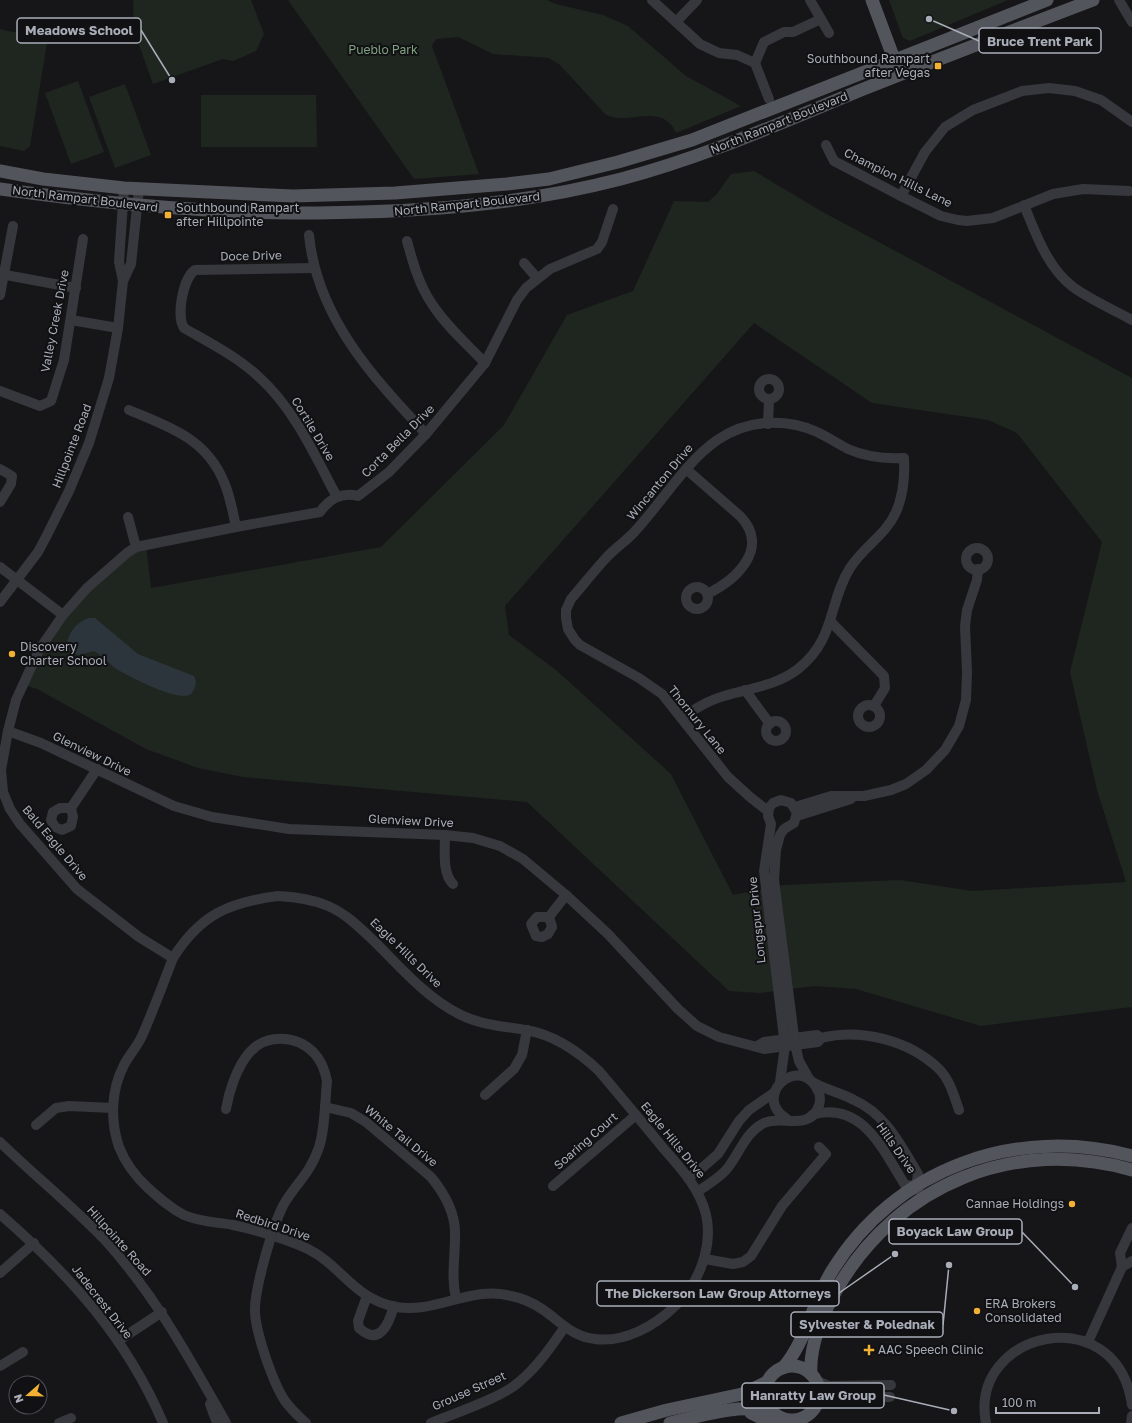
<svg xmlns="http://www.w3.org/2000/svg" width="1132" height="1423" font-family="'Golos Text',sans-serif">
  <rect width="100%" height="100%" fill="#161618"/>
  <g fill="#1e261f" fill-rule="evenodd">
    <polygon points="133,0 251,0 264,34 256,51 233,61 223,59 153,84 134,31"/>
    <path d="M288,0H547L556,4L603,15L628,26L686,76L741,106L676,133C661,100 628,128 605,114L560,65L549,58L493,54L458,37L436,39L432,46L479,174L414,179Z"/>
    <polygon points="889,0 1008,0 910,41 903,38"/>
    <path d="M0,29C16,34 32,33 49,31L30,146L24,151L0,146Z"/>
    <polygon points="78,81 104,152 71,164 45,93"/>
    <polygon points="125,84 151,155 115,168 89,97"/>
    <polygon points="201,95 316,95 317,147 201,147"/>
    <path d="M754,171L821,211L1132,378V1007L981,1026L856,989L814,986L760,993L729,991L527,802L243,777L198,768L146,749L37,689L22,684L87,588L146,545L151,588L381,547L504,425L567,315L633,291L674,201L708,202L716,195L731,174ZM754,323L872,403L988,420L1017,433L1102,542L1070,672L1097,790L1126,882L972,891L900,880L784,885L733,895L671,774L556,670L509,635L505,606Z"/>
  </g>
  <path fill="#2c353c" d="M88,618H95L138,654L194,676L196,682C195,686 194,691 191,694C180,703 130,677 118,670C110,665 103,656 94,651L79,655L72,653L67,646C68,631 76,624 88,618Z"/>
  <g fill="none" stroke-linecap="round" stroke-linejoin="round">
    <g stroke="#37383d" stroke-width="10">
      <polyline points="652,0 700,44 719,53 737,55 755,63"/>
      <polyline points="810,0 829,33"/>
      <polyline points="1119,0 1132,22"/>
      <polyline points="676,22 697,0"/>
      <polyline points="755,63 764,42 784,32 793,32 821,19"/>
      <polyline points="755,63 769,99"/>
      <polyline points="826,145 834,161 901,196 941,216 958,220 967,221 993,218 1053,194 1083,189 1129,191"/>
      <polyline points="901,196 925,152 945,127 973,110 1022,91 1049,88 1075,91 1101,100 1132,122"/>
      <path d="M1024,205C1036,234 1047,267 1073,287C1091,300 1112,309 1132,320"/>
      <path d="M309,235C317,317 372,376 426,434"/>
      <path d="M407,241C413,263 419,285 432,304C446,326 467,344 485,363"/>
      <polyline points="524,263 537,278"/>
      <path d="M314,268L195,270C183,278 176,316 184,328C210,343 238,357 260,378C295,410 315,456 337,497"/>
      <polyline points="0,274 76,288"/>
      <polyline points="123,281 119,262 124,188"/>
      <polyline points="0,295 13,226"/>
      <polyline points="71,320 118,328"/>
      <circle cx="769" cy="389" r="10"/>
      <polyline points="0,391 40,406 51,401 64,360 83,239"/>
      <path d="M129,410C169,427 206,438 224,482C230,496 233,512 236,527"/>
      <polyline points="768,424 769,399"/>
      <polyline points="0,469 12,476 11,484 0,502"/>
      <path d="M686,469L740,516C771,548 736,580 707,594"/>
      <polyline points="128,517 136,547"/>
      <circle cx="977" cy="559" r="11"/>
      <polyline points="0,567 63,615"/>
      <circle cx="697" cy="598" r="11"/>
      <polyline points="0,602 38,552 46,537 69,491 89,443 109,378 118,328 123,281 131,264 139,189"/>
      <polyline points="831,622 884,676 885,688 874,706"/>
      <polyline points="745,690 770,724"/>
      <circle cx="869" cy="716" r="11"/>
      <path d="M681,718C695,709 709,700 724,696C750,688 776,686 798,669C836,639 828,603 850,568C863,547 886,535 896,512C904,494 905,477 904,458C885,459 866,457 848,449C831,440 816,429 796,425C713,409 683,478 637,529C628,540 616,547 606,558C594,571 583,585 571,599L566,610V618L568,629L575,640L580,645L639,678L662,694L728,777L750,797L768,811"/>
      <circle cx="776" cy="731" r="10"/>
      <polyline points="8,731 41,743 174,806 212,817 289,829 445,835 473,838 500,846 523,859 566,895 608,934 678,1009 697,1026 719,1037 764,1049 818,1042 821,1038"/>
      <polyline points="795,807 831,796 864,796 891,790 906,784 926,770 945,750 959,726 966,700 967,672 965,626 967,610 977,580 978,569"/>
      <polyline points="71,808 60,808 53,812 51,820 55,827 62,830 71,826 73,817 71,808 97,769"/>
      <polyline points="797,816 851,799"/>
      <path d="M445,835C445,850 442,873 453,884"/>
      <path d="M278,896C295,897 312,899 328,906C347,914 361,929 376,943C402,969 426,997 459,1014C480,1025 503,1026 526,1030C555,1035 578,1051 599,1071C621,1097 642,1122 664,1149C677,1164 692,1180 700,1198C718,1234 703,1280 675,1306C655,1326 624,1343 595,1339C572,1337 560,1321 542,1309C533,1303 522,1298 511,1296C471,1285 436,1314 396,1307C354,1299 342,1266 308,1249C290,1240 253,1229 233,1225C216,1222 200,1222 184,1215C170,1208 159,1198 148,1188C136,1177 125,1162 119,1147C110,1120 111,1090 124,1065C129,1055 137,1047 142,1036C153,1011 163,984 173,958C200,915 229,902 278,896Z"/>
      <polyline points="549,917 537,917 531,924 536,936 542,937 548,934 552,927 549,917 566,895"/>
      <path d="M173,958L139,937L77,889L20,824L10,809L3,792L1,770L8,731L16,700L39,650L63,615L87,588L127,553L136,547L236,527L320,512C329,499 342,492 358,496L389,472L426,434L485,363L517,300L526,288L550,269L597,249L602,242L613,209"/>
      <path d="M757,1046L764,1042L809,1036L817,1035L821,1038C860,1028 909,1040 939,1069C950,1080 954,1096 959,1110"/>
      <polyline points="780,1082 785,1046 764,871 771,824 768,816 769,808 773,803 781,800 791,803 797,813 794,823 784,829 780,835 776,850 774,880 795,1044 799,1061 809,1079"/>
      <path d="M814,1083C827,1090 841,1093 854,1100C886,1114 901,1146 918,1174L916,1186L918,1190"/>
      <polyline points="485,1095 514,1069 522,1055 527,1030"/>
      <path d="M325,1107L351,1113L366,1122L431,1177C445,1194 456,1214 455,1236C455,1258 451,1278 456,1298"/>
      <path d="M226,1109C229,1091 237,1067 249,1053C266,1033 297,1035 314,1053C322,1061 325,1071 327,1081C325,1101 325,1132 318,1150C310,1173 295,1185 284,1204C273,1224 254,1290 255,1312C256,1334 273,1383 285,1401C291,1409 298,1416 306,1423"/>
      <path d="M812,1115C862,1100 883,1150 905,1185L916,1186"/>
      <polyline points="36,1125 56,1108 69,1106 113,1108"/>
      <path d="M0,1142C34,1175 71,1205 104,1239C156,1296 188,1356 226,1423"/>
      <polyline points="688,1178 702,1168 718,1154 739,1121 749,1110 775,1092"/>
      <polyline points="553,1186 636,1115"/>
      <path d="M697,1192C707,1185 718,1179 726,1170C739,1155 745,1132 764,1123C781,1115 806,1130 817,1110C821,1103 821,1094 816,1087C797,1055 751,1097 787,1119"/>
      <path d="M0,1214C69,1274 127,1338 163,1423"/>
      <polyline points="705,1259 733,1264 743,1262 751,1256 782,1206 826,1154 819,1147"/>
      <polyline points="1122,1267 1132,1261"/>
      <polyline points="0,1273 34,1243"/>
      <path d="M367,1296L358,1321L359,1328C380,1347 389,1323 394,1306"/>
      <polyline points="118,1341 162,1312"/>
      <polyline points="1088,1342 1122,1267 1120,1253 1132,1228"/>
      <polyline points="0,1366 23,1352"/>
      <polyline points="815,1380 829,1386 891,1385"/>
      <polyline points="210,1404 217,1423"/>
      <polyline points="816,1405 836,1397 890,1397"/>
      <polyline points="59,1423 71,1418"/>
      <path d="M431,1423C455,1413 501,1398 519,1382C538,1366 551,1347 564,1328"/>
      <path d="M986,1423C968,1331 1117,1297 1132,1405"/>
      <polyline points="1131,1423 1132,1416"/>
    </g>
    <g stroke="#53555c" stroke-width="13">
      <polyline points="872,0 897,67"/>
      <polyline points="0,171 43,179 124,188 293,196 395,193 507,184 549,179 618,162 692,140 1047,0"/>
      <path d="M0,189C99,203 194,212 294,213C405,213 513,207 621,179C705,157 785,121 866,88C941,58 1017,29 1093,0"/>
      <circle cx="792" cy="1393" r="27"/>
      <path d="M783,1368C807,1340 812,1303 832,1271C895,1168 1016,1125 1132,1156"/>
      <path d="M811,1374C809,1346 823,1313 837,1289C897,1184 1016,1136 1132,1170"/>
      <polyline points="751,1413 772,1423"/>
      <polyline points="621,1423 667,1410 742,1394 767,1382"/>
      <path d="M670,1423C704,1415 738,1403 773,1412"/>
    </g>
  </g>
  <g fill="#f2b134" stroke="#111113" stroke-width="1.5">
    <rect x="934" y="62" width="8" height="8" rx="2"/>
    <rect x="164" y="211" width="8" height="8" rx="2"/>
    <circle cx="12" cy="654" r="4"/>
    <circle cx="1072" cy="1204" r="4"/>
    <circle cx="977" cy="1311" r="4"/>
    <path d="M867 1344h4v4h4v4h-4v4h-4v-4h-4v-4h4z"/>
  </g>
  <g text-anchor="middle" stroke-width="4" stroke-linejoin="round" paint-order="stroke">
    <g font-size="12" fill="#7fa381" stroke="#111113">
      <text x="383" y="54">Pueblo Park</text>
    </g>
    <g font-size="12" fill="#a8adb8" stroke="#111113" text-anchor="start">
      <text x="930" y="63" text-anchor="end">Southbound Rampart<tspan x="930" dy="14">after Vegas</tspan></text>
      <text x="176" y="212">Southbound Rampart<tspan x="176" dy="14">after Hillpointe</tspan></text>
      <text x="20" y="651">Discovery<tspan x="20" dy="14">Charter School</tspan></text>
      <text x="1064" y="1208" text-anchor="end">Cannae Holdings</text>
      <text x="985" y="1308">ERA Brokers<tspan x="985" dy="14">Consolidated</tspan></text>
      <text x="878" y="1354">AAC Speech Clinic</text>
    </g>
    <g font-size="12" fill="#a8adb8" stroke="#111113">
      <text transform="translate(779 123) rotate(-22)" y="4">North Rampart Boulevard</text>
      <text transform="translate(898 178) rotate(26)" y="4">Champion Hills Lane</text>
      <text transform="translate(85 199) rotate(7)" y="4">North Rampart Boulevard</text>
      <text transform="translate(467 204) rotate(-6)" y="4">North Rampart Boulevard</text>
      <text transform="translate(251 256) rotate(-1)" y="4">Doce Drive</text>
      <text transform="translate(55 321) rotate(-79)" y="4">Valley Creek Drive</text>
      <text transform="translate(313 429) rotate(59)" y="4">Cortile Drive</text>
      <text transform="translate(398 441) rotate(-45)" y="4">Corta Bella Drive</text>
      <text transform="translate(72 446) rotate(-69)" y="4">Hillpointe Road</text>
      <text transform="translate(660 482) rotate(-50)" y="4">Wincanton Drive</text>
      <text transform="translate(697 720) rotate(51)" y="4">Thornury Lane</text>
      <text transform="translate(92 754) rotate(26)" y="4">Glenview Drive</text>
      <text transform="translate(411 821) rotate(3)" y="4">Glenview Drive</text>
      <text transform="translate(55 843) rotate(50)" y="4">Bald Eagle Drive</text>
      <text transform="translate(757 920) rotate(-96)" y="4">Longspur Drive</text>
      <text transform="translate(406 953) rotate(44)" y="4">Eagle Hills Drive</text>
      <text transform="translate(401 1136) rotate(39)" y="4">White Tail Drive</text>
      <text transform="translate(673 1140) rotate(51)" y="4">Eagle Hills Drive</text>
      <text transform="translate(586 1141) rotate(-41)" y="4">Soaring Court</text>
      <text transform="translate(896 1148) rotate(55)" y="4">Hills Drive</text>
      <text transform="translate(273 1225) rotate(18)" y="4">Redbird Drive</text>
      <text transform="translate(119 1241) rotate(48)" y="4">Hillpointe Road</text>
      <text transform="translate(102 1302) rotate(52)" y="4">Jadecrest Drive</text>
      <text transform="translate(469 1391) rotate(-24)" y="4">Grouse Street</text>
    </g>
  </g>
  <path fill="none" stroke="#a8adb8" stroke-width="1.5" d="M172 80L141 30M929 19L979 41M1075 1287L1022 1232M895 1254L839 1293M949 1265L943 1325M954 1411L884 1395"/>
  <g fill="#a8adb8" stroke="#111113" stroke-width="1.5">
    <circle cx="172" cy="80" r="4"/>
    <circle cx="929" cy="19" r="4"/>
    <circle cx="1075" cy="1287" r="4"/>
    <circle cx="895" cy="1254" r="4"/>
    <circle cx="949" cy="1265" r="4"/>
    <circle cx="954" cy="1411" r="4"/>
  </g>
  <g fill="#111113" stroke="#a8adb8" stroke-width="1.5">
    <rect x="17" y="18" width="124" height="25" rx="4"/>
    <rect x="979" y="28" width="122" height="25" rx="4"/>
    <rect x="889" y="1219" width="133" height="25" rx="4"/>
    <rect x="597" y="1281" width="242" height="25" rx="4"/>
    <rect x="791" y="1312" width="152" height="25" rx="4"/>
    <rect x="742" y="1383" width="142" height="25" rx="4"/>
  </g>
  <g font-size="13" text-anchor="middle" font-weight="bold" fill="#a8adb8">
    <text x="79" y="35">Meadows School</text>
    <text x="1040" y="46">Bruce Trent Park</text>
    <text x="955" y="1236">Boyack Law Group</text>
    <text x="718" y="1298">The Dickerson Law Group Attorneys</text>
    <text x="867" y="1329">Sylvester &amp; Polednak</text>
    <text x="813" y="1400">Hanratty Law Group</text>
  </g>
  <g transform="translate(28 1395) rotate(250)"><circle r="19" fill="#111113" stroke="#4d4f55"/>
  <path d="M0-3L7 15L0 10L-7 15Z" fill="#f2b134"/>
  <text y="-6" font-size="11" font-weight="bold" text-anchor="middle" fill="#a8adb8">N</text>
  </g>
  <path d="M996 1407v6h103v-6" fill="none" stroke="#a8adb8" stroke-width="2"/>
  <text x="1002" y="1407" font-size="12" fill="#a8adb8" stroke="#111113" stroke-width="3" paint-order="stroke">100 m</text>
</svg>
